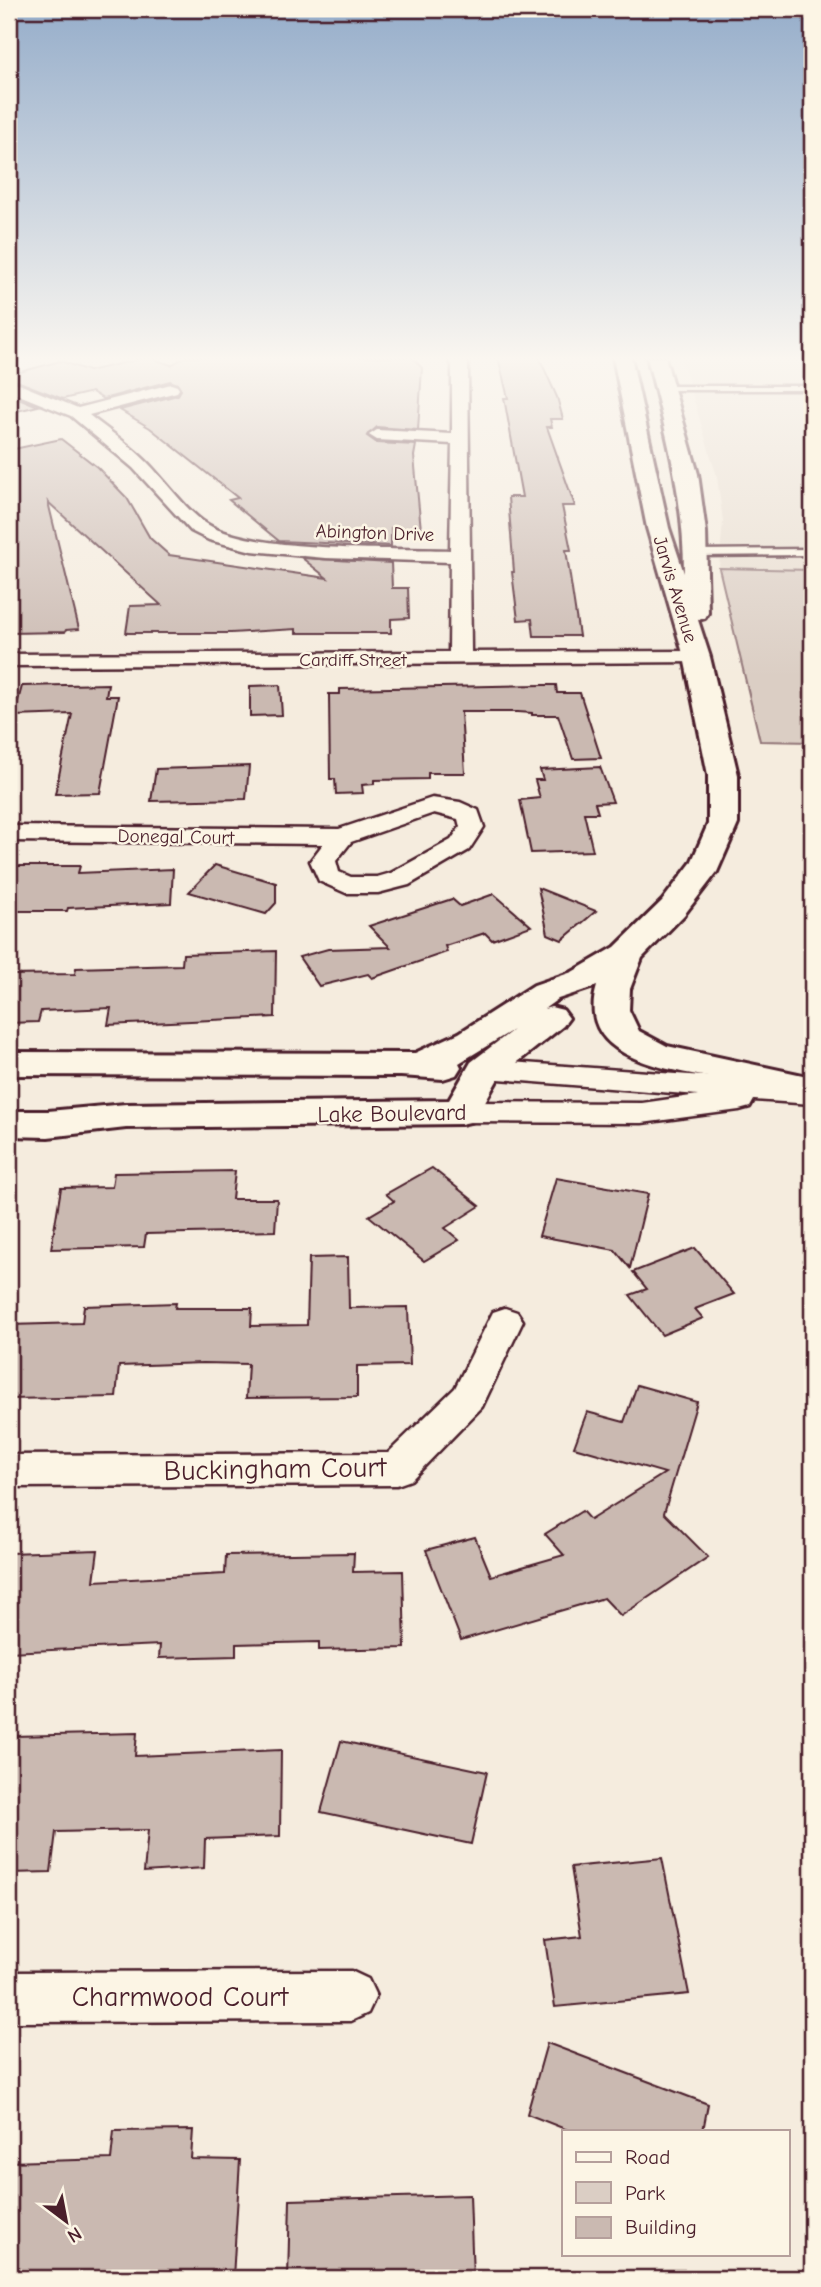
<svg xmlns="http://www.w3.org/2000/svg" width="821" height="2287" font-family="'Comic Neue',sans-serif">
  <rect width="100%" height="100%" fill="#f5ecde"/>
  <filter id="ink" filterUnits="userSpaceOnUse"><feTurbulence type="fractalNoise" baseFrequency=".0143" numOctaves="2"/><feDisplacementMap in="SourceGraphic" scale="14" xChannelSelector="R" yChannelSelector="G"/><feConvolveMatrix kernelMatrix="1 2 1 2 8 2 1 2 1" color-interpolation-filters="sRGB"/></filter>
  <g filter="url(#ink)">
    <polygon fill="#e8ddd0" points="681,357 812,357 812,570 719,568 723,521 717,477"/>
    <polygon fill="#dbcec4" stroke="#927678" stroke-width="2" points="719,568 812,570 812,742 760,741"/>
    <g fill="#cab9b1" stroke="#4a1f2b" stroke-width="2">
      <polygon points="148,357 171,365 185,357 412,357 422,368 418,430 377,427 367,436 377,443 416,445 414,456 421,530 391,528 391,546 279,541 229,500 238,498 150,428 120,410 178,395 181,390 178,384 170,381 103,399 92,392 63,399 9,378 9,375 60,361 89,371"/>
      <polygon points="498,357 539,357 557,397 563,419 550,419 552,427 547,427 575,506 562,506 571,550 566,550 579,636 534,636 532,619 518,620 512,572 514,572 508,497 522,497 504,398 508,398"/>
      <polygon points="9,394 38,406 9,413"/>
      <polygon points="61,439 97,467 127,498 150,538 169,555 327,578 302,558 391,563 392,588 408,588 409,618 391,619 391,633 296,633 296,629 231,633 126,633 130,606 161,605 48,502 79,629 66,630 65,632 9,633 9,450"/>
      <polygon points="108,684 106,696 118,696 100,793 55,794 72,714 14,716 22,686"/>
      <polygon points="280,685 282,715 250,716 250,686"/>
      <polygon points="543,685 556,685 557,693 580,693 601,758 573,759 558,715 532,715 532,713 517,712 461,712 465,773 428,773 428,779 374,780 374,784 362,785 363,793 336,794 335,779 330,779 329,694 340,694 340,689"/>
      <polygon points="249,766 246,799 151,801 156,769"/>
      <polygon points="600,767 613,802 595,803 598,813 584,813 593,851 531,853 520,800 540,798 535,780 543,780 540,770"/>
      <polygon points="215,865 276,883 276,903 266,914 189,892"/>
      <polygon points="9,866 80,866 78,873 173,869 171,903 68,908 67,911 9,911"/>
      <polygon points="538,888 596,911 562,940 548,934"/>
      <polygon points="494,894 531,926 492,940 485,933 445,946 447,952 372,978 368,974 319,986 299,957 328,949 390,947 369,926 452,899 460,906"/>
      <polygon points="276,951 275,1017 108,1025 111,1008 41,1011 38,1022 9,1023 9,975 75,974 76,968 182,965 183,954"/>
      <polygon points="432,1168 480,1206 445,1228 459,1240 424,1261 369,1216 394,1201 386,1194"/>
      <polygon points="235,1171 232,1199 277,1199 275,1231 146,1234 144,1247 51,1249 61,1188 112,1187 114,1173"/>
      <polygon points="556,1178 648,1194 630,1268 615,1250 539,1236"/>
      <polygon points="695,1248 734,1294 695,1309 703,1318 662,1335 630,1295 647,1289 633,1272"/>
      <polygon points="348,1257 349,1308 408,1307 410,1365 357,1366 357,1397 246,1398 248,1364 203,1363 119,1366 116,1397 9,1399 9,1325 82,1323 84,1306 176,1303 175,1308 252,1308 251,1326 307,1325 309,1258"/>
      <polygon points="637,1385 697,1402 664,1513 708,1557 621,1616 604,1598 461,1640 426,1550 475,1537 491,1576 564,1555 545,1534 582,1511 590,1520 665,1473 574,1447 587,1412 624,1422"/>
      <polygon points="98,1550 94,1581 225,1574 226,1555 354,1553 353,1572 403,1571 405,1648 319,1650 319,1642 236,1644 236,1656 159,1658 160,1645 9,1652 9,1553"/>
      <polygon points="137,1733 135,1756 281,1750 280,1836 205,1839 204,1868 144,1872 148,1830 56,1832 51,1872 9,1873 9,1759 13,1736"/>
      <polygon points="341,1741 487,1772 471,1844 321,1812"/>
      <polygon points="662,1858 689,1994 555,2007 545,1940 582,1936 571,1867"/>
      <polygon points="547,2043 708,2104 703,2131 570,2131 527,2114"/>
      <polygon points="193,2130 191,2159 240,2160 233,2278 9,2278 9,2162 111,2159 114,2131"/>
      <polygon points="470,2195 473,2278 288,2278 290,2200"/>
    </g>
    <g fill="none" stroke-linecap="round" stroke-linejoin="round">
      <defs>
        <g id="lane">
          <polygon points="664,386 812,386 812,390 661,390"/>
          <polygon points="812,549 812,555 695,556 690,553 695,550"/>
        </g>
        <g id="street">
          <path d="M446,357H462L468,364L471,652L697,651L705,652L708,657L705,662L9,666V654L449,652L450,562L325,558L252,551L209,540L191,531L133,468L71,416L9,391V380L78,408L171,384L177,386L179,389L177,392L89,415C108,430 130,445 147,462C165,480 186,511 207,524C253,553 392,548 450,550L452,444L377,440L369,435L377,430L452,434V365Z"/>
          <path d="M432,798L460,802L478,810L484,827L469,850L409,885L378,893H346L319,881L310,861L323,844L9,841V826L339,829ZM434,813L458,819L460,827L451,840L391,873L377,877H351L339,872L336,861L351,842Z"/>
          <polygon points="484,1060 812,1084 812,1104 754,1100 750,1107 739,1110 642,1123 461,1122 450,1119 446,1112 450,1105 461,1102 642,1103 698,1095 473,1077 469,1070 473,1063"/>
          <polygon points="505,1308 517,1312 523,1321 482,1407 411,1480 397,1485 9,1487 9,1455 388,1453 455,1388 493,1312"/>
          <polygon points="351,1971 368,1979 376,1996 368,2013 351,2021 9,2022 9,1972"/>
        </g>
        <path id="secondary" d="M613,357H631L669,528L684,573C684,495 666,432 647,357H665L698,474L706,532L708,613L705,618L698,620L710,657L738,775V824L717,872L684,915L642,958L630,989L629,1010L639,1031L667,1046L812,1077V1101C784,1095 757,1087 729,1081C680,1070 573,1064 597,986L558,999L544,1009L551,1007L563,1010L569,1018L563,1026L499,1077L474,1121L461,1124L126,1128L48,1137L9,1136V1111H48L126,1104L449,1100L471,1062L513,1030L459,1063L461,1067L456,1075L443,1079L401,1076L9,1075V1052L415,1053L459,1033L534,985L572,972L615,947L662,901L691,863L708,824V775L684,657L647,528Z"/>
      </defs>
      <use href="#lane" stroke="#4a1f2b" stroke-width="5"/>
      <use href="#street" stroke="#4a1f2b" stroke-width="5"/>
      <use href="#secondary" stroke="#4a1f2b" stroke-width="6"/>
      <use href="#lane" fill="#fcf5e5" fill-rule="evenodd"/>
      <use href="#street" fill="#fcf5e5" fill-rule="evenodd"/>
      <use href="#secondary" fill="#fcf5e5" fill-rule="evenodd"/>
    </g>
  </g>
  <linearGradient id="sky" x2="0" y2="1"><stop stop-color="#95adca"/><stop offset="0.53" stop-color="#faf6f0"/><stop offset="1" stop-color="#faf6f0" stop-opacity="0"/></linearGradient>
  <rect width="821" height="677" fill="url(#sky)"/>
  <g text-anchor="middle" stroke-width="5" stroke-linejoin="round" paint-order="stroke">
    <g font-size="19" fill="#4a1f2b" stroke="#fcf5e5">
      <text transform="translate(375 532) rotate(2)" y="7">Abington Drive</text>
      <text transform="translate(676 589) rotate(73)" y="7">Jarvis Avenue</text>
      <text x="353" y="666">Cardiff Street</text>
      <text transform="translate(176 836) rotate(1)" y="7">Donegal Court</text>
    </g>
    <g font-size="23" fill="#4a1f2b" stroke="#fcf5e5">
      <text transform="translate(392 1113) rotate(-1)" y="8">Lake Boulevard</text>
    </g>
    <g font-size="28" fill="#4a1f2b" stroke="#fcf5e5">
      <text transform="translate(275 1468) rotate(-1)" y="10">Buckingham Court</text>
      <text x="180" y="2006">Charmwood Court</text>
    </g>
  </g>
  <rect width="821" height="2287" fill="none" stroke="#fcf5e5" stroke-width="35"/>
  <rect x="18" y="18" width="786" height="2252" fill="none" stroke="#4a1f2b" stroke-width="2.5" filter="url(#ink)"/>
  <rect x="562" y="2130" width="228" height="126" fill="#fcf5e5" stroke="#b59f9b" stroke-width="2"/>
  <rect x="576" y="2152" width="35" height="10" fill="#fcf5e5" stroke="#b59f9b" stroke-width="2"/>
  <text x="625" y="2164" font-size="21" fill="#4a1f2b">Road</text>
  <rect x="576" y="2182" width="35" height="21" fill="#dbcec4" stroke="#b59f9b" stroke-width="2"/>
  <text x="625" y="2200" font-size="21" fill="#4a1f2b">Park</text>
  <rect x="576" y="2217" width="35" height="21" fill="#cab9b1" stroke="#b59f9b" stroke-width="2"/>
  <text x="625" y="2234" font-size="21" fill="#4a1f2b">Building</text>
  <g transform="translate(66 2221) rotate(148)" stroke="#fcf5e5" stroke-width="5" paint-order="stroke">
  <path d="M0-5L12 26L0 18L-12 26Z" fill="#4a1f2b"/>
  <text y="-10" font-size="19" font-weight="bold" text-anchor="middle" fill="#4a1f2b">N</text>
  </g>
</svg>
